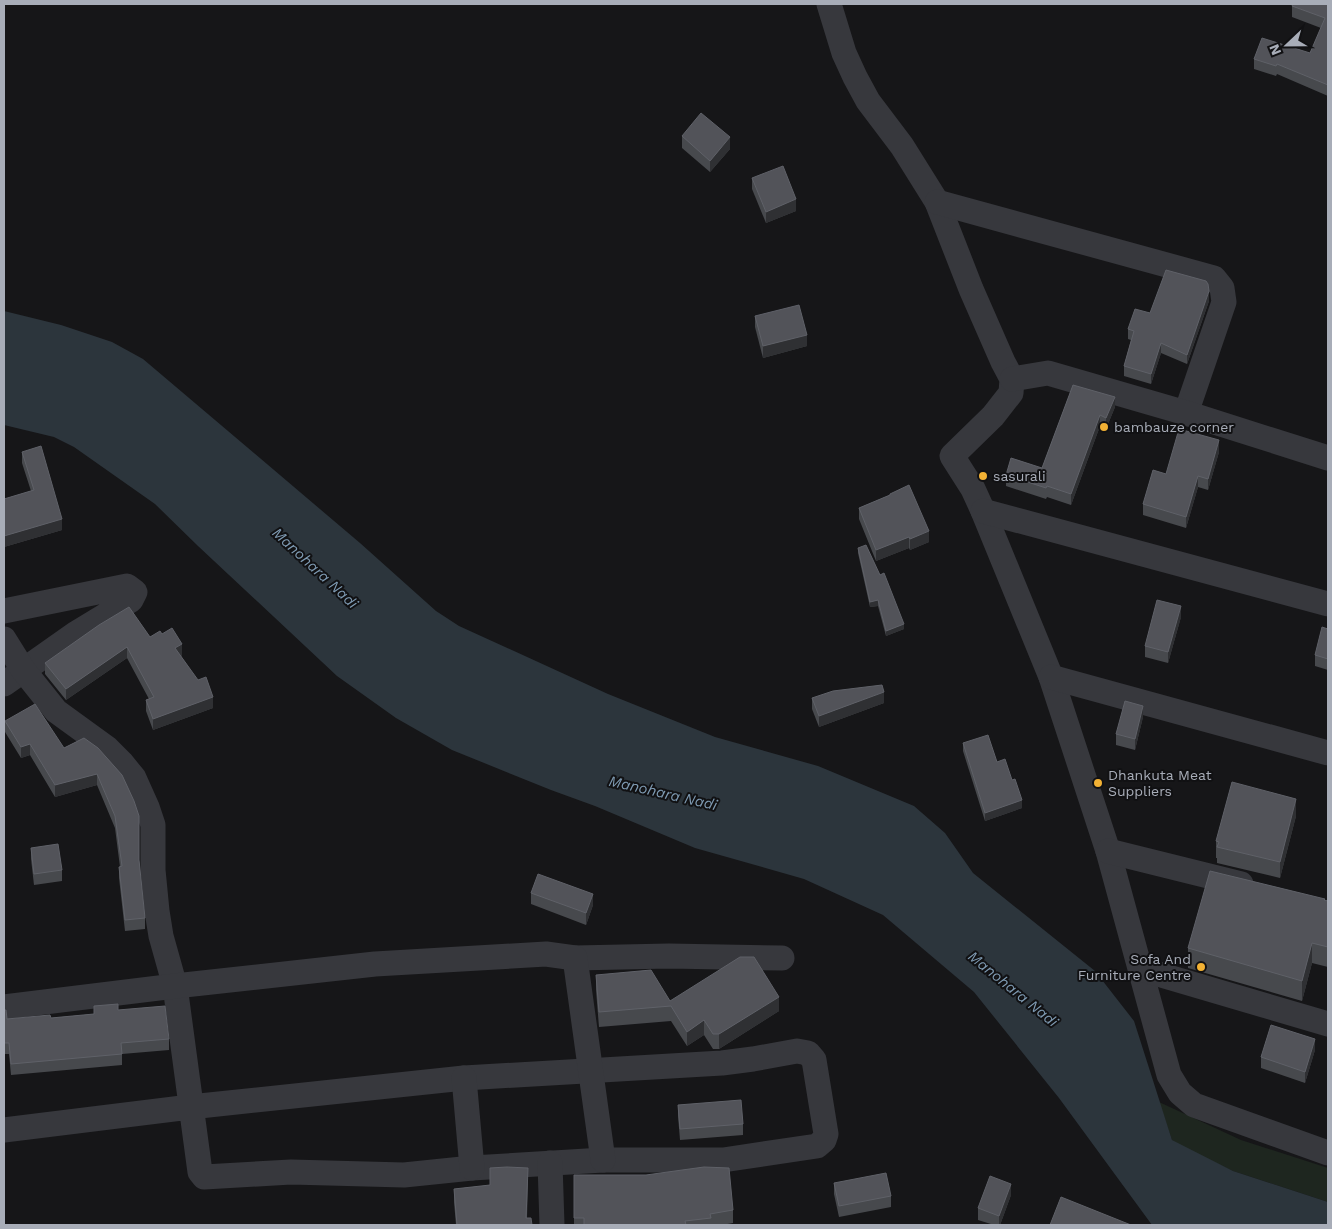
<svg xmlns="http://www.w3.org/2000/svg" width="1332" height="1229" font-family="'Work Sans',sans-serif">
  <rect width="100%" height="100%" fill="#161618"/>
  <polygon fill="#1e261f" points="1159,1102 1241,1140 1328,1168 1328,1202 1233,1171 1179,1146 1172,1140"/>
  <polygon fill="#2c353c" points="4,311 61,325 112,342 143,359 360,543 436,611 459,626 608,694 715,737 818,766 914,806 945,833 973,873 1095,971 1134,1021 1172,1140 1233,1171 1328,1202 1328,1225 1152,1225 1059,1098 974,992 883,915 804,879 695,848 595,806 551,790 452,750 396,718 337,676 198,546 155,504 74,447 54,437 4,425"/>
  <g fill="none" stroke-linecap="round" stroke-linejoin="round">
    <g stroke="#37383d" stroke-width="25">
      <polyline points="829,4 844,53 855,77 868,101 902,146 937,202 971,289 1003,362 1012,379 1011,393 993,416 952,456 973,489 983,511 1051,677 1108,851 1169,1075 1180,1093 1194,1105 1328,1153"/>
      <polyline points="937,202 1214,278 1222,288 1224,302 1186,413"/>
      <polyline points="1012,379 1048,373 1186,413 1328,458"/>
      <polyline points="983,511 1328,604"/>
      <polyline points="4,611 127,586 135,592 131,600 75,634 4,684"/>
      <polyline points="4,639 24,671 56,711 107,748 121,762 134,778 147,807 153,825 153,870 157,911 161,936 175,986 200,1172 204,1177 291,1172 404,1175 472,1168 603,1160 723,1160 817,1146 824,1140 826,1134 814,1060 808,1053 797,1051 753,1059 722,1063 464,1078 190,1107 4,1130"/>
      <polyline points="1051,677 1328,753"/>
      <polyline points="1108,851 1241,884"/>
      <polyline points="575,958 669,956 782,958"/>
      <polyline points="1141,969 1328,1024"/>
      <polyline points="4,1007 175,986 375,964 546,954 575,958 603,1160"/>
      <polyline points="464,1078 472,1168"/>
      <polyline points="550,1163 552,1225"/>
    </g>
  </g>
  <g fill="#47494d">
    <polygon points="1328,4 1328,96 1277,74 1276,76 1254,69 1254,59 1310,53 1321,28 1292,17 1292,6"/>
    <polygon points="682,136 730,149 710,172 682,148"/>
    <polygon points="752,178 796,211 766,223 752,189"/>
    <polygon points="1209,301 1187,364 1161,353 1151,384 1124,376 1124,366 1131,340 1128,339 1128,329 1150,313"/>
    <polygon points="755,316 807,346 763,358 755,327"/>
    <polygon points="1073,385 1115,407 1106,429 1100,426 1071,505 1047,497 1046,499 1006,486 1006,475 1042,468"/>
    <polygon points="22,452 62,530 4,547 4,499 31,491 22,463"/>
    <polygon points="1219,452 1208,490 1198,487 1186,528 1143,515 1143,504 1166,474"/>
    <polygon points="890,494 929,542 910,550 909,548 876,561 859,519 859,508 890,495"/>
    <polygon points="858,548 880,575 904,629 886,636 878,606 870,607 858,553"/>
    <polygon points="1181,617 1168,663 1145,657 1145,646"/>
    <polygon points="1328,629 1328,670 1315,666 1315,655"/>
    <polygon points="162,634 182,655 181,656 213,708 153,730 146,711 146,700 149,699 127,658 66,700 45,674 45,663"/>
    <polygon points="812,698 884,703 819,727 812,709"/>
    <polygon points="1143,717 1135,750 1116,745 1116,734"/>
    <polygon points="5,721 64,748 84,738 139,860 145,918 145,929 125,931 119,878 119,867 120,867 115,828 97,785 55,797 30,755 21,758 5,732"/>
    <polygon points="963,743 997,762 1022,808 985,821 963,751"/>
    <polygon points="1296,816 1280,878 1217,863 1217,858 1216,858 1216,841"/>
    <polygon points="31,848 62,870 62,881 34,885 31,859"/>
    <polygon points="531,893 593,905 586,925 531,904"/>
    <polygon points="1325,900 1328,901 1328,967 1312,963 1302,1001 1188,968 1188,948"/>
    <polygon points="596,975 670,1001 779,1011 719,1049 713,1049 704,1035 687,1046 671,1021 599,1027 596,990"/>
    <polygon points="4,1010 7,1019 51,1018 94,1014 118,1010 169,1039 169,1050 122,1054 122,1065 11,1075 9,1054 4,1054"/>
    <polygon points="1315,1050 1305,1083 1261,1068 1261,1057"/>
    <polygon points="678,1105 743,1124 743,1135 680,1140 678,1116"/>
    <polygon points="574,1175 733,1210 733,1223 722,1225 574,1225"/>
    <polygon points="528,1181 527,1218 532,1225 456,1225 454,1202 454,1189"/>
    <polygon points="834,1183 891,1196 891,1207 839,1217 834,1194"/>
    <polygon points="1011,1195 1000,1225 994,1225 978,1220 978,1208"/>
  </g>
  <g fill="#2f3033">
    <polygon points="730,137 730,149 710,172 710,161"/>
    <polygon points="796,199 796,211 766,223 766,212"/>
    <polygon points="1209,291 1209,301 1187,364 1187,355"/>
    <polygon points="807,335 807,346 763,358 763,346"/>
    <polygon points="1161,343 1161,353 1151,384 1151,374"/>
    <polygon points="1115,397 1115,407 1106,429 1106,418"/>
    <polygon points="1100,415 1100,426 1071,505 1071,494"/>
    <polygon points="1219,440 1219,452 1208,490 1208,479"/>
    <polygon points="1198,476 1198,487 1186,528 1186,517"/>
    <polygon points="62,519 62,530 4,547 4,536"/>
    <polygon points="929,531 929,542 910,550 910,539"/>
    <polygon points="909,537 909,548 876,561 876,550"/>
    <polygon points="878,600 878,606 870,607 870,602"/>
    <polygon points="1181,606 1181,617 1168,663 1168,652"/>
    <polygon points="904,624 904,629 886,636 886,631"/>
    <polygon points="182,644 182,655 175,659 175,648"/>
    <polygon points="127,647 127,658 66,700 66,689"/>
    <polygon points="884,692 884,703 819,727 819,716"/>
    <polygon points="213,697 213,708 153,730 153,719"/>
    <polygon points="1143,706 1143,717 1135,750 1135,739"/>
    <polygon points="30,744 30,755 21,758 21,747"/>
    <polygon points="97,774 97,785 55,797 55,785"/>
    <polygon points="1296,799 1296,816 1280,878 1280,862"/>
    <polygon points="1022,800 1022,808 985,821 985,813"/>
    <polygon points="593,894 593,905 586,925 586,913"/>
    <polygon points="1312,943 1312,963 1302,1001 1302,981"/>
    <polygon points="779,997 779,1011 719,1049 719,1034"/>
    <polygon points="704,1020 704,1035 687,1046 687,1032"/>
    <polygon points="1315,1039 1315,1050 1305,1083 1305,1072"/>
    <polygon points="1011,1184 1011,1195 1000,1225 999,1225 999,1216"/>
  </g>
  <g fill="#525359" stroke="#5f6168">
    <polygon points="1293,4 1328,4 1328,85 1277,64 1276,66 1254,59 1262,38 1310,53 1325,18 1292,6"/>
    <polygon points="701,113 730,137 710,161 682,136"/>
    <polygon points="783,166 796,199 766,212 752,178"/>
    <polygon points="1166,270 1206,281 1208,284 1209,291 1187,355 1161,343 1151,374 1124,366 1134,331 1128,329 1135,309 1150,313"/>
    <polygon points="799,305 807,335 763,346 755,316"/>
    <polygon points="1073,385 1115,397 1106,418 1100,415 1071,494 1047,486 1046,488 1006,475 1011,458 1042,468"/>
    <polygon points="1179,429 1219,440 1208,479 1198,476 1186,517 1143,504 1153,470 1166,474"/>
    <polygon points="41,446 62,519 4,536 4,499 34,490 22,452"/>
    <polygon points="909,485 929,531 910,539 909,537 876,550 859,508 890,495 890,494"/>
    <polygon points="866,545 880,575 884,573 904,624 886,631 878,600 870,602 858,548"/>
    <polygon points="1157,600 1181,606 1168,652 1145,646"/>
    <polygon points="129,607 150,637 160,631 162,634 172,628 182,644 175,648 198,680 206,677 213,697 153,719 146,700 154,697 127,647 66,689 45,663 99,625"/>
    <polygon points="1322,627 1328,629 1328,659 1315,655"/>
    <polygon points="882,685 884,692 819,716 812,698 833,691"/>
    <polygon points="1125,701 1143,706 1135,739 1116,734"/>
    <polygon points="35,704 64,748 84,738 98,748 122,775 134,801 139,816 139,860 145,918 125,920 119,867 122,866 115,816 97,774 55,785 30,744 21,747 5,721"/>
    <polygon points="988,735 997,762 1005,759 1012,780 1015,779 1022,800 985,813 963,743"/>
    <polygon points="1232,782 1296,799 1280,862 1217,847 1219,842 1216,841"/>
    <polygon points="58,844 62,870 34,874 31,848"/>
    <polygon points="1210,871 1325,899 1324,900 1328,901 1328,947 1312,943 1302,981 1188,948"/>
    <polygon points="538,874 593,894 586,913 531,893"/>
    <polygon points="740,957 754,957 779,997 719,1034 713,1034 704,1020 687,1032 671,1006 599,1012 596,975 651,970 670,1001"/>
    <polygon points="118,1004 118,1010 165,1006 169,1039 121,1043 122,1054 11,1064 9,1043 4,1043 4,1010 6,1010 7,1019 50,1015 51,1018 94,1014 94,1006"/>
    <polygon points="1271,1025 1315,1039 1305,1072 1261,1057"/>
    <polygon points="741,1100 743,1124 680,1129 678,1105"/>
    <polygon points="507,1167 528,1168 526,1218 531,1218 532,1225 457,1225 454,1189 490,1185 490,1168"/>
    <polygon points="704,1167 729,1168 733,1210 710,1214 711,1218 685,1221 686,1225 584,1225 584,1218 574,1218 574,1175 646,1175"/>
    <polygon points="886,1173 891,1196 839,1206 834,1183"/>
    <polygon points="990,1176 1011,1184 999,1216 978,1208"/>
    <polygon points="1061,1197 1131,1225 1050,1225"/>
  </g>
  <g fill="#f2b134" stroke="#111113" stroke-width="2">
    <circle cx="1104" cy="427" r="5"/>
    <circle cx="983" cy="476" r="5"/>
    <circle cx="1098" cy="783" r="5"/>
    <circle cx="1201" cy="967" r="5"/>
  </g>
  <g text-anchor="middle" stroke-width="4" stroke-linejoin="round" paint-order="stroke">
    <g font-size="14" fill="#a8adb8" stroke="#111113" text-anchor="start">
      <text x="1114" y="432">bambauze corner</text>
      <text x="993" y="481">sasurali</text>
      <text x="1108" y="780">Dhankuta Meat<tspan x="1108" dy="16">Suppliers</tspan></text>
      <text x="1191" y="964" text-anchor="end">Sofa And<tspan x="1191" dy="16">Furniture Centre</tspan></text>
    </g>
    <g font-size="15" font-style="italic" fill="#7f9bb3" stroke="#111113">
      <text transform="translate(315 568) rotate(43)" y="5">Manohara Nadi</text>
      <text transform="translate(663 793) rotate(13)" y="5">Manohara Nadi</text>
      <text transform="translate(1013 989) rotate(39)" y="5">Manohara Nadi</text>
    </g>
  </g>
  <rect width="1332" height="1229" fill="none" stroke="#a8adb8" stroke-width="10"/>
  <g transform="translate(1287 45) rotate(248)" stroke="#111113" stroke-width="4" paint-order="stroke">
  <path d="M0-4L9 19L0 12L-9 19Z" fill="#a8adb8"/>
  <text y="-8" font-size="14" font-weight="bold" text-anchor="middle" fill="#a8adb8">N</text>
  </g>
</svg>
